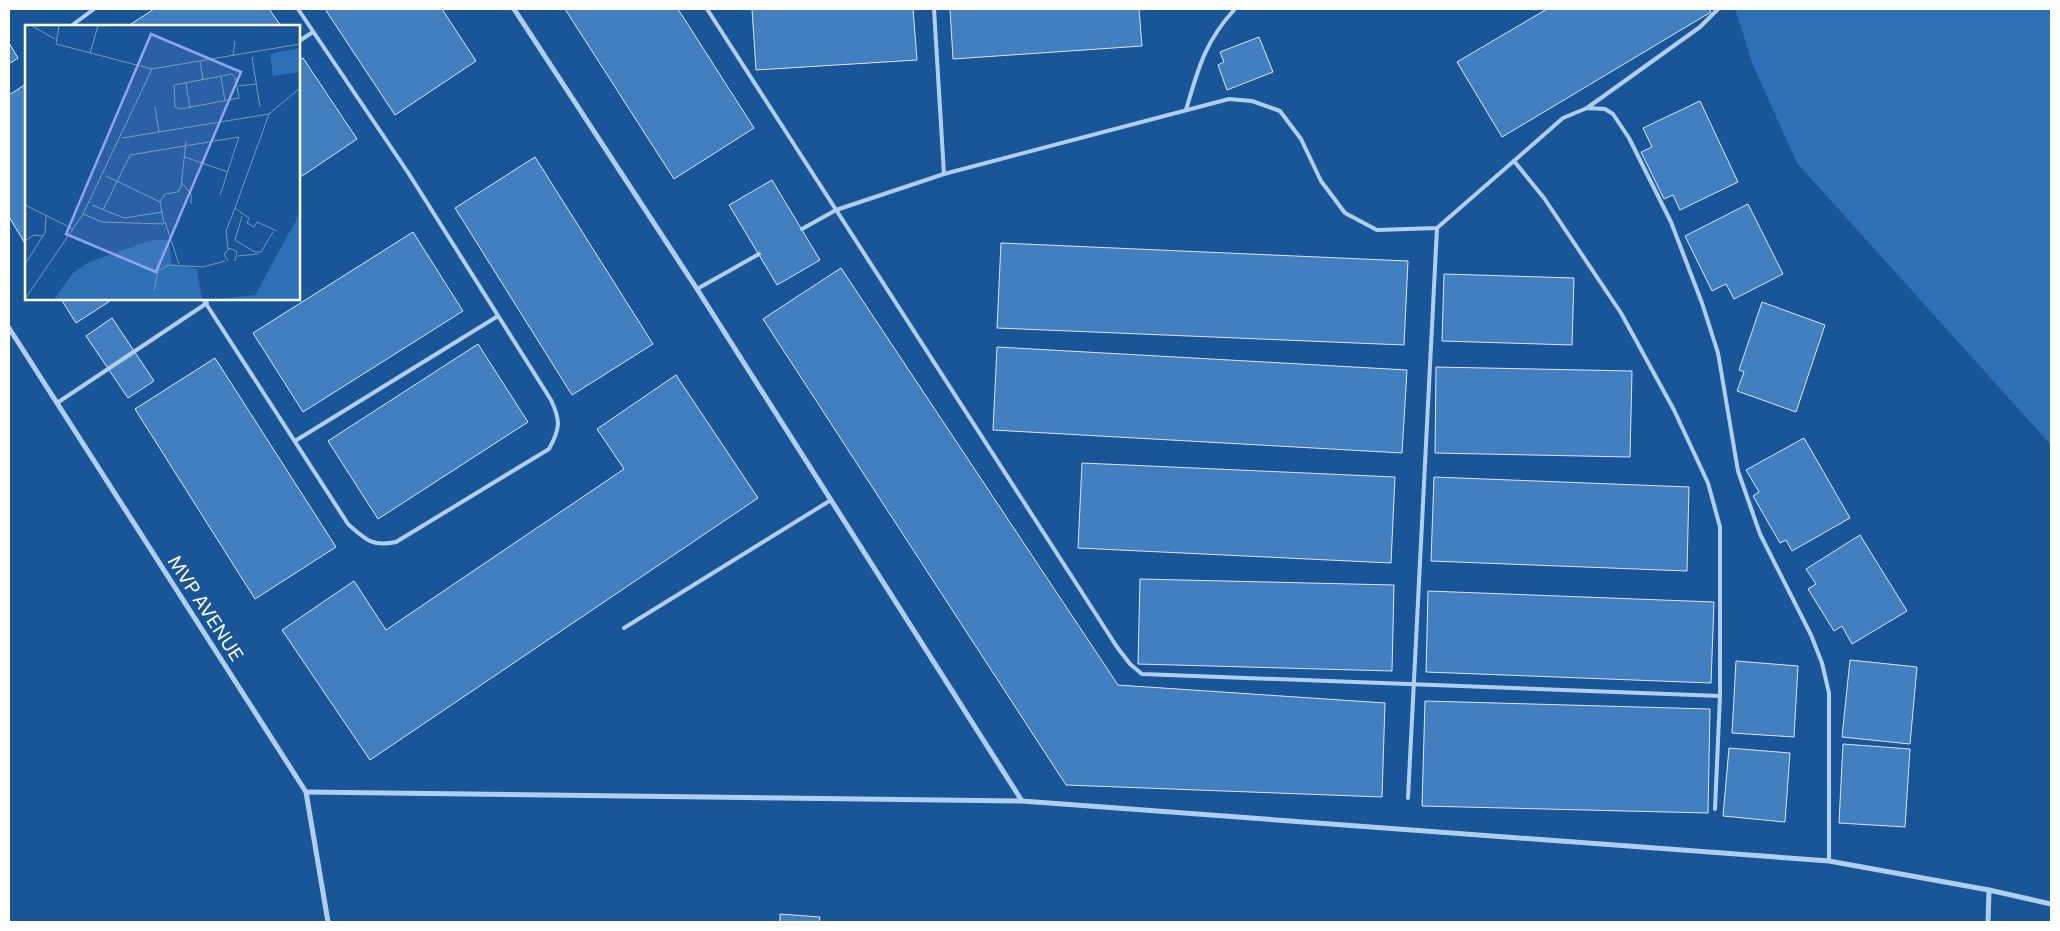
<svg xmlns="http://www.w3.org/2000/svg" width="2060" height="931" font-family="Commissioner,sans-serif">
  <rect width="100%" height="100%" fill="#1a5598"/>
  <polygon fill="#2e6fb6" points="1735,9 2051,9 2051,445 1797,163 1753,65"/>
  <g fill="#437ebf" stroke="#d6e8fb">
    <polygon points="154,9 269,9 281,26 128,26"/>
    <polygon points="325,9 442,9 476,61 395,115"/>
    <polygon points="565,9 678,9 754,128 674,179"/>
    <polygon points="752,9 913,9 917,60 756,70"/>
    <polygon points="950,9 1139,9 1142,46 953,59"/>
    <polygon points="1547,9 1709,9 1711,12 1502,137 1457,62"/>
    <polygon points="1259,37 1273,72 1227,90 1218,65 1224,62 1220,52"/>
    <polygon points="9,43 18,58 9,64"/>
    <polygon points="303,58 357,139 299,178 299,60"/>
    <polygon points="26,84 26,245 9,217 9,95"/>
    <polygon points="1700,101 1738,182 1680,210 1673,195 1664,199 1641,152 1652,147 1643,128"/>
    <polygon points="535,157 653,344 572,395 455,208"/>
    <polygon points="772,180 820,260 777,285 729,205"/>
    <polygon points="1748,204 1783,274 1734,299 1726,284 1712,291 1685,236"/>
    <polygon points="413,232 463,311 303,412 253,333"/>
    <polygon points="1001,243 1408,261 1404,345 997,328"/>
    <polygon points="841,268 1118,685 1385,703 1382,797 1066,785 763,319"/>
    <polygon points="1444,274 1574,278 1572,345 1442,341"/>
    <polygon points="61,299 113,299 76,323"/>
    <polygon points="1762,302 1825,325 1796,412 1737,391 1744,372 1739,370"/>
    <polygon points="112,318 154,381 128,398 86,336"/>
    <polygon points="478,344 528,422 378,519 328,441"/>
    <polygon points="997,347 1407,370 1402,453 993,430"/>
    <polygon points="215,358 336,547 255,599 135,409"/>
    <polygon points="1436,367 1632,371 1630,457 1435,453"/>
    <polygon points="676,375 758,498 370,760 282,630 354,581 386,630 624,469 597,429"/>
    <polygon points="1804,438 1850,518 1792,551 1786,540 1780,543 1753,496 1759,492 1746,470"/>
    <polygon points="1082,463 1395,477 1391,563 1078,548"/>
    <polygon points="1434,477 1689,487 1687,571 1431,561"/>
    <polygon points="1860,535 1907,611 1852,644 1842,626 1834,631 1808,589 1816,584 1806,569"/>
    <polygon points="1140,579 1394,585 1392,671 1138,664"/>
    <polygon points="1428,591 1714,602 1711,683 1426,672"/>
    <polygon points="1850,660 1917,667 1910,744 1842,737"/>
    <polygon points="1736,661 1798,666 1794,737 1732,733"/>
    <polygon points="1425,701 1710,709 1708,813 1422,806"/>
    <polygon points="1843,744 1910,749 1905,827 1839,823"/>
    <polygon points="1729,748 1790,753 1785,822 1723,816"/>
    <polygon points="780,914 820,917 819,922 780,922"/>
  </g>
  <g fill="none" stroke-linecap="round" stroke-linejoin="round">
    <g stroke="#afcff1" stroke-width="4">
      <polyline points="707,9 1117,647 1130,664 1142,674 1720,696"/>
      <polyline points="934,9 944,174"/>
      <polyline points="71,26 94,9"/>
      <polyline points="299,41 313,32"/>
      <polyline points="1587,108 1700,27 1718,9"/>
      <path d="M1186,110C1198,69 1205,41 1235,9"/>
      <polyline points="1514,161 1544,198 1621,313 1674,410 1708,483 1720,527 1720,696 1715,809"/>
      <polyline points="802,229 836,210 944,174 1229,99 1252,101 1280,111 1301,139 1321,181 1345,213 1377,230 1437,228 1563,118 1587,108 1605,109 1613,114 1629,138 1671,222 1702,303 1718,353 1738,471 1760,534 1811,635 1822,663 1829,693 1829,861"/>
      <polyline points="697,289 759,254"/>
      <path d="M203,299L348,524C366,540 372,547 396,542L549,449C560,429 561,421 551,400L409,174L298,9"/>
      <polyline points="57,403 207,303"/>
      <polyline points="295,441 498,316"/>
      <polyline points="624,628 831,500"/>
      <polyline points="1408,798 1437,228"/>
    </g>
    <g stroke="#afcff1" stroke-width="5">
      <polyline points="514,9 697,289 1022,801"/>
      <polyline points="9,328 306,792 328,922"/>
      <polyline points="306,792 1022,801 1829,861 1989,890 2051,904"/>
      <polyline points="1988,922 1989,890"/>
    </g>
  </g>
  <g text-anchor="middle" stroke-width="4" stroke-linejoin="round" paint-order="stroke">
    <g font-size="19" fill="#fff" stroke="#1a5598">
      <text transform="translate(206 608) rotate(57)" y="7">MVP AVENUE</text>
    </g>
  </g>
  <g transform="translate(25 25)">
    <rect width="275" height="275" fill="#1a5598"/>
    <path d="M275,23V47L248,51L245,29ZM275,188V274H193L230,270ZM127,215H144L147,239L172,244L177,274H29L48,248L64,237Z" fill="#2e6fb6"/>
    <path fill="none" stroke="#7699c1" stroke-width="1" d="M7,1L30,14M34,1L31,19L127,44L275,19M65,28L73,1M208,31L210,16M227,32L235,82M175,36L178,55M207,49L210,52L214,73L155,84L150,82L149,60ZM196,52L200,76M161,58L165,83M213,61L231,59M130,82L134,107M97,113L244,89M160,132L203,147M81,151L135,177M157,158L166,169V179M0,180L48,204M67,180L99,193L138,187M210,183L244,89L275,63M78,185L105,130L214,112L195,170M58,189L77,197L139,199L135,177L140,169L153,167L156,162L161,116M217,191L210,215L230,227H236L248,207M140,197L154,239M0,216L9,210L18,211M203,224L201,206L210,183L224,193L222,198L229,202L232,197L252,206M213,231L233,229M203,236L199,229L205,223L212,227L210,236M0,239L20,208L21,190M129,266L133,246L143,240L178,242L200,236M0,274L58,189L127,44"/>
    <path fill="#8ea6ec" fill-opacity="0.15" stroke="#8ea6ec" stroke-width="2.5" d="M126,9L216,47L131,247L41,209Z"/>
    <rect width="275" height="275" fill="none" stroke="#fff" stroke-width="2.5"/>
  </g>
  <rect width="2060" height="931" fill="none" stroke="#ffffff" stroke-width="20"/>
</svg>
